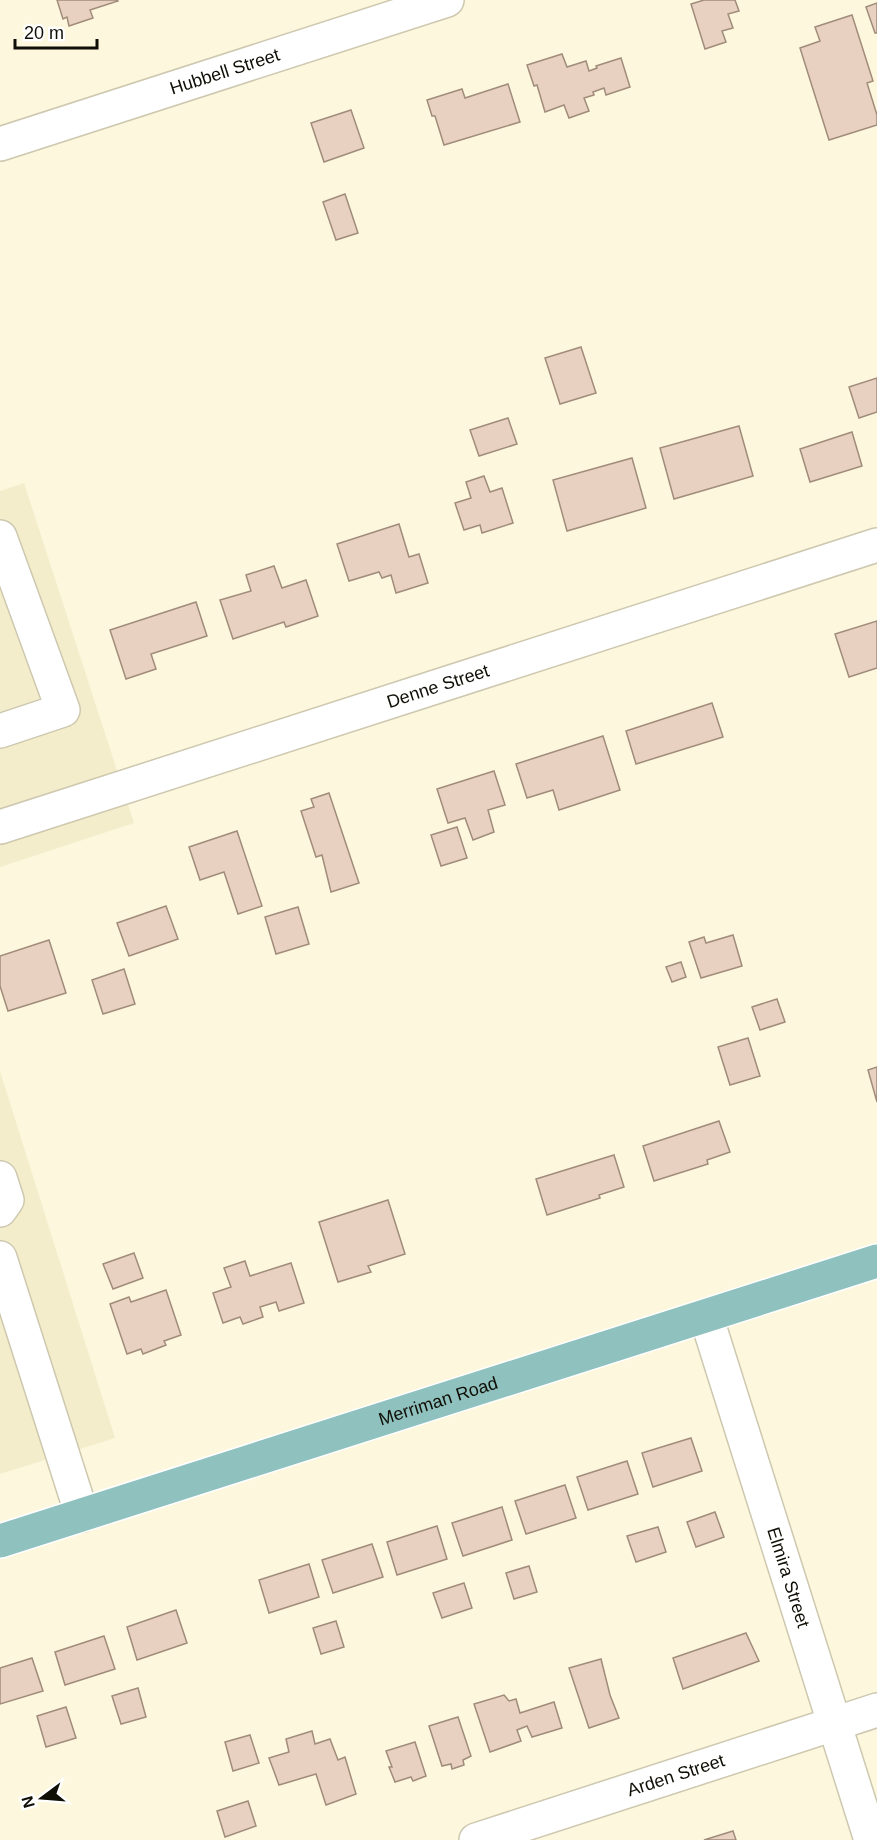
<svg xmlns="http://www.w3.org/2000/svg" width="877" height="1840" font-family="Arial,sans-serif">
  <rect width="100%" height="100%" fill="#fcf7dd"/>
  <g fill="#f4edcb">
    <polygon points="24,483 134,823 0,867 0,491"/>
    <polygon points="0,1071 115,1438 0,1474"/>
  </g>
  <g fill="#e8d1c0" stroke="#a18c7b" stroke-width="1.5">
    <polygon points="57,0 117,0 118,1 90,10 93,18 69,26 67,17 63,19"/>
    <polygon points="704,0 735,0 739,11 728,14 733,28 722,31 726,42 705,49 691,4"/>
    <polygon points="877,3 877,33 875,33 866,7"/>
    <polygon points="852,15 873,81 867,83 877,115 877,125 829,140 800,48 820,41 815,27"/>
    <polygon points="562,54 567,67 586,61 589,71 597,68 596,66 621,58 630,87 606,95 604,88 593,92 594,95 584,98 589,111 569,118 564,105 545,112 537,85 534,86 527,65"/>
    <polygon points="508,84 520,122 444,145 435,116 432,116 427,100 462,89 465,98"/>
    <polygon points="351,110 364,148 324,162 311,123"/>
    <polygon points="345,194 358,233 336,240 323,202"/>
    <polygon points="581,347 596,393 560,404 545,358"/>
    <polygon points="877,378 877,412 859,418 849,387"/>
    <polygon points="508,418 517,444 479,456 470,430"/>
    <polygon points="739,426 753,476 674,499 660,448"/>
    <polygon points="852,432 862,466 810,482 800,449"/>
    <polygon points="632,458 646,508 567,531 553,480"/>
    <polygon points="484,476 490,492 502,488 513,523 482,533 480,525 464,530 455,503 471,498 466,482"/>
    <polygon points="399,524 409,557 419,554 428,583 396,593 391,575 382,578 379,572 349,581 337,544"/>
    <polygon points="274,566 282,588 306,580 318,616 286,627 284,622 233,639 220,600 251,591 246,575"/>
    <polygon points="196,602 207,636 151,654 156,669 126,679 110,630"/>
    <polygon points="877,621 877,668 849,677 835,634"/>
    <polygon points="712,703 723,737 636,764 626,731"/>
    <polygon points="603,736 620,790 559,810 553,790 527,798 516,764"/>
    <polygon points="494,771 505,805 488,810 494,832 473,840 465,818 448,823 437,789"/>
    <polygon points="329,793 359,883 331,892 322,855 316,857 301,811 314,807 311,799"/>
    <polygon points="457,827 467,858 441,866 431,835"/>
    <polygon points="237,831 262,906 238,914 224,872 200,880 189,847"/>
    <polygon points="166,906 178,939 129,956 117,923"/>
    <polygon points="298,907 309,944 276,954 265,917"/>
    <polygon points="733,935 742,966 701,978 689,942 704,937 706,943"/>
    <polygon points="49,940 66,993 8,1011 0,986 0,956"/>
    <polygon points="681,962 686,977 672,982 666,967"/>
    <polygon points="124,969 135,1004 103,1014 92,980"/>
    <polygon points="777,999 785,1022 760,1030 752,1007"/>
    <polygon points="748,1038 760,1076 730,1085 718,1047"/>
    <polygon points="877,1067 877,1102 868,1070"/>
    <polygon points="719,1121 730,1152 707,1160 708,1164 654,1181 643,1146"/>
    <polygon points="614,1155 624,1187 599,1195 600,1198 547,1215 536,1179"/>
    <polygon points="388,1200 405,1254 368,1266 371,1272 338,1282 319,1222"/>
    <polygon points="134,1253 143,1278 113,1289 103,1264"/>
    <polygon points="245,1261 250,1276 291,1263 304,1303 279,1311 276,1302 260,1307 263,1317 243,1324 240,1317 223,1323 213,1293 231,1287 224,1268"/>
    <polygon points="166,1290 181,1335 164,1341 166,1345 143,1354 141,1349 127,1354 110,1304 129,1297 131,1302"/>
    <polygon points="691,1438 702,1471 653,1487 642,1453"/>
    <polygon points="627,1461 638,1494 588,1510 577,1477"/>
    <polygon points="565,1485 576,1518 526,1534 515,1501"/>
    <polygon points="502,1507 512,1540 463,1556 452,1523"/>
    <polygon points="715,1512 724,1537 696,1547 687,1522"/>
    <polygon points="437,1526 447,1559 397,1575 387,1542"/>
    <polygon points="658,1527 666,1552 636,1562 627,1536"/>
    <polygon points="372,1544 383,1577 333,1593 322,1560"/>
    <polygon points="309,1564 319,1597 269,1613 259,1580"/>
    <polygon points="529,1566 537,1592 514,1599 506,1573"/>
    <polygon points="464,1583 472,1608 442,1618 433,1593"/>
    <polygon points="176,1610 187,1643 137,1660 127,1627"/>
    <polygon points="336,1621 344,1647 321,1654 313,1628"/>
    <polygon points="746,1633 759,1661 683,1689 673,1658"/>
    <polygon points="104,1636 115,1669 65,1685 55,1652"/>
    <polygon points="32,1658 43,1691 0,1704 0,1668"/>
    <polygon points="601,1659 610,1695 619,1718 589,1728 569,1668"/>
    <polygon points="138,1688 146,1717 121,1724 112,1696"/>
    <polygon points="504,1695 509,1701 516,1699 520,1713 554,1702 562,1728 532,1737 527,1726 517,1730 521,1741 490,1752 474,1704"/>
    <polygon points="66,1707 76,1738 46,1747 37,1716"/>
    <polygon points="458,1717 471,1756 463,1760 464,1765 452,1769 451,1764 442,1766 429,1726"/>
    <polygon points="312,1731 315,1744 330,1739 338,1760 345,1757 356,1794 326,1805 316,1774 279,1785 269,1758 289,1752 286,1739"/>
    <polygon points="250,1735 259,1763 233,1771 225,1742"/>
    <polygon points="415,1742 426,1776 413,1781 411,1777 395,1782 389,1767 392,1767 386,1751"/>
    <polygon points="248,1801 256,1826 225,1837 217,1811"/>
    <polygon points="733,1831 736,1840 704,1840"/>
  </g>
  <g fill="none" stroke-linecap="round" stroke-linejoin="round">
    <defs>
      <g id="minor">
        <path id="s1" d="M0,144L447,0"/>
        <polyline points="0,537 63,710 0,731"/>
        <path id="s2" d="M0,827L877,545"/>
        <polyline points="0,1178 7,1200 0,1210"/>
        <polyline points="0,1258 82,1515"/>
        <path id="s3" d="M706,1316L871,1840"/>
        <path id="s4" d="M476,1840L877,1710"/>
      </g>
      <g id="major">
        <path id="s5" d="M0,1541L877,1261"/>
      </g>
    </defs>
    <use href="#minor" stroke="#cdc8af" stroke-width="36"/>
    <use href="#major" stroke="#fff" stroke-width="36"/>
    <use href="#minor" stroke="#fff" stroke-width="33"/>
    <use href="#major" stroke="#8fc1bf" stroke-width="33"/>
  </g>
  <g text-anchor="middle" stroke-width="4.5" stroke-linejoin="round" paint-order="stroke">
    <g font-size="18" fill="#100f06" stroke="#fff">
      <text dy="6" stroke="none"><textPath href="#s1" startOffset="236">Hubbell Street</textPath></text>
      <text dy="6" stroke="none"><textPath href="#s2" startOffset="460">Denne Street</textPath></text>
      <text dy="6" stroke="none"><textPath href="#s5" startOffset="460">Merriman Road</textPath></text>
      <text dy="6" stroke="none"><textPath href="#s3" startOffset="274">Elmira Street</textPath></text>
      <text dy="6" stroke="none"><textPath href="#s4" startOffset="210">Arden Street</textPath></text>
    </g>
  </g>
  <g transform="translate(42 1798) rotate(254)" stroke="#ffffff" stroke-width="4.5" paint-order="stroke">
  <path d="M0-4.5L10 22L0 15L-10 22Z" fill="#100f06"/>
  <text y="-9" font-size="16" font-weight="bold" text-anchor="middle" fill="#100f06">N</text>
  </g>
  <path d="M15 39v9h82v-9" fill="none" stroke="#100f06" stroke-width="3"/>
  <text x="24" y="39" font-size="18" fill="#100f06" stroke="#ffffff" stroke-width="4.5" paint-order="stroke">20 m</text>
</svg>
